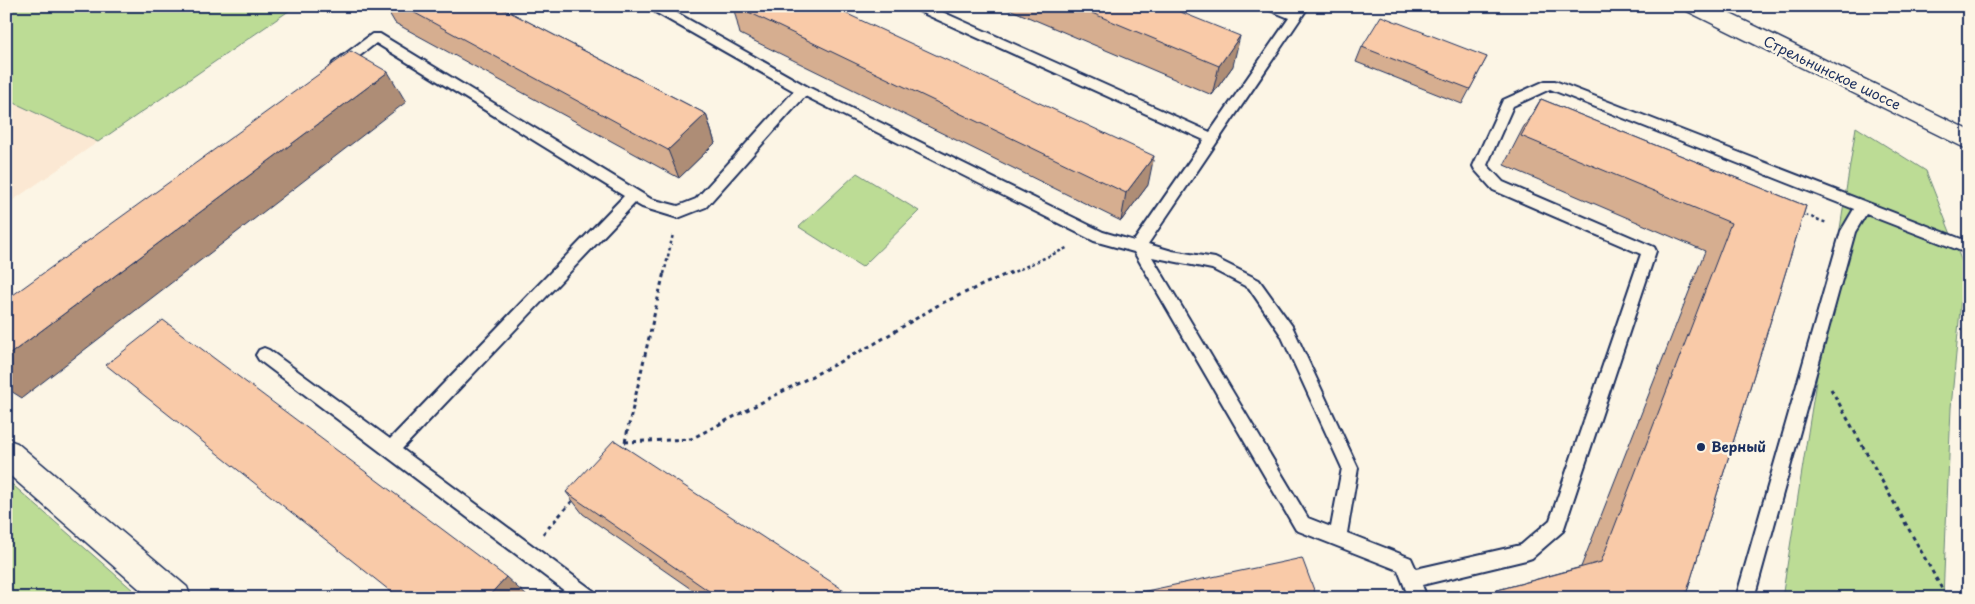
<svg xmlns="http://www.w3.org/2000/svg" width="1975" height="604" font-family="'Playpen Sans',sans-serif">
  <rect width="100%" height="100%" fill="#fcf5e5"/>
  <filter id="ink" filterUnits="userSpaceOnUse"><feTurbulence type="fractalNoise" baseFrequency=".02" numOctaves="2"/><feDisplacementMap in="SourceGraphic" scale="10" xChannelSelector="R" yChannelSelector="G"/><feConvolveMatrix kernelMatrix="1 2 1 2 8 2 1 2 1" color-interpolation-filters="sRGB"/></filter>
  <g filter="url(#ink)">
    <polygon fill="#fbe8d3" points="6,99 98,142 6,205"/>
    <g fill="#bcdc95" stroke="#6c867a">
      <polygon points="6,6 296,6 98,142 6,99"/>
      <polygon points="1856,127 1926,171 1964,267 1951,408 1943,598 1782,598"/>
      <polygon points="857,173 919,211 862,267 799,227"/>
      <polygon points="6,479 142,598 6,598"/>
    </g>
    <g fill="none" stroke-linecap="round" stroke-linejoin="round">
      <defs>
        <path id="service" d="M655,6H669L668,8L808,87L1103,232L1134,241L1204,140L914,9L912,6H929L1210,132L1289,18L1267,9L1265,6H1283L1294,10L1296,6H1309L1148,244L1172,251L1215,258L1259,280L1292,326L1358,468L1347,533L1411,558L1416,569L1521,545L1550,520L1641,254L1493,190L1475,170L1473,166L1503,100L1545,81H1555L1969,242V254L1866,214L1855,232L1754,598H1736L1841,231L1854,209L1550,89L1513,106L1487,165L1503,182L1654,247L1656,251L1563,531L1532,558L1526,560L1422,585L1427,598H1409L1398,570L1296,530L1134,252L1094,241L805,96L706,207L678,218L642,207L635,203L402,449L595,592L598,598H574L259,360L256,355L259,350L264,348L269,350L390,439L624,196L376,43L343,69H333L332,66L333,63L372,34H380L651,199L678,206L696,199L794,91L655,12L653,9ZM1152,257L1212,269L1249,288L1281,335L1342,468L1331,527L1308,518Z"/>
        <polygon id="minor" points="6,439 17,443 187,587 191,598 150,598 6,472"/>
        <polygon id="secondary" points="1684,6 1714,6 1969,130 1969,150 1687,11"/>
      </defs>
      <use href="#service" stroke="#1b2f5e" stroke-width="4"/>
      <use href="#minor" stroke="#1b2f5e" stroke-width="3"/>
      <use href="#secondary" stroke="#1b2f5e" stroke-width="3"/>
      <g stroke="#1b2f5e" stroke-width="2.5" stroke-dasharray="3 3" stroke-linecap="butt">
        <polyline points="1800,213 1827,223"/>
        <polyline points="664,274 673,234"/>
        <polyline points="1009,274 1069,247"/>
      </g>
      <g stroke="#1b2f5e" stroke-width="3" stroke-dasharray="4 4" stroke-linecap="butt">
        <polyline points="1831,389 1947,598"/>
        <polyline points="625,442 691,439 874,344 940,304 1011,272"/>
        <polyline points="620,448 625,442 664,272"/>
        <polyline points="543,534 574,499"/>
      </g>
      <use href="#service" fill="#fcf5e5" fill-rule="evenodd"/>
      <use href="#minor" fill="#fcf5e5" fill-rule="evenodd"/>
      <use href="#secondary" fill="#fcf5e5" fill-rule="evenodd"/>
    </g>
    <g fill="#d6ae90" stroke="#1b2f5e">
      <polygon points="385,6 498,6 706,114 715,143 679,178 395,23"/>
      <polygon points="733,6 830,6 1148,185 1121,221 740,34"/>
      <polygon points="1002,6 1166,6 1233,66 1212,95"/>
      <polygon points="1362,47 1487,57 1462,104 1356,62"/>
      <polygon points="1541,99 1806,206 1685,598 1478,598 1483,594 1581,567 1705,251 1504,165 1523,128"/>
      <polygon points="566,492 856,598 704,598 583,514"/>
    </g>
    <g fill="#ae8d76" stroke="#1b2f5e">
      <polygon points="1240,36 1233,66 1212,95 1219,66"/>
      <polygon points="388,72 406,102 22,398 6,388 6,357"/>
      <polygon points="706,114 715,143 679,178 668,150"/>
      <polygon points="1154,156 1148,185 1121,221 1126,193"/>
      <polygon points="506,577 527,596 525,598 487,598"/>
    </g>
    <g fill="#f9caa8" stroke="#1b2f5e">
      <polygon points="402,6 498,6 706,114 668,150"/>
      <polygon points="736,6 830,6 1154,156 1126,193"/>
      <polygon points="1075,6 1166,6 1240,36 1219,66"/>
      <polygon points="1381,16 1487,57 1470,89 1362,47"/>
      <polygon points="351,51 388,72 6,357 6,300"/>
      <polygon points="1541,99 1806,206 1685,598 1484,598 1483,594 1601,562 1731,223 1521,136"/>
      <polygon points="163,320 506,577 487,598 399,598 106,365"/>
      <polygon points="614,440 856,598 719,598 566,492"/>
      <polygon points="1302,558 1317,598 1113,598"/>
    </g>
  </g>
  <circle fill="#1b2f5e" stroke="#fcf5e5" stroke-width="2" cx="1701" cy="447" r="5"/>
  <g text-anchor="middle" stroke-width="5" stroke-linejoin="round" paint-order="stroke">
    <g font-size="14" fill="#1b2f5e" stroke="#fcf5e5">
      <text transform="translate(1832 73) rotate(26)" y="5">Стрельнинское шоссе</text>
    </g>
    <g font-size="14" font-weight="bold" fill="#1b2f5e" stroke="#fcf5e5" text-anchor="start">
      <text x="1711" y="452">Верный</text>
    </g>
  </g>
  <rect width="1975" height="604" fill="none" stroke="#fcf5e5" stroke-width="25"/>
  <rect x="12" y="12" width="1950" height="579" fill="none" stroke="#1b2f5e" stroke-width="2" filter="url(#ink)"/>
</svg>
